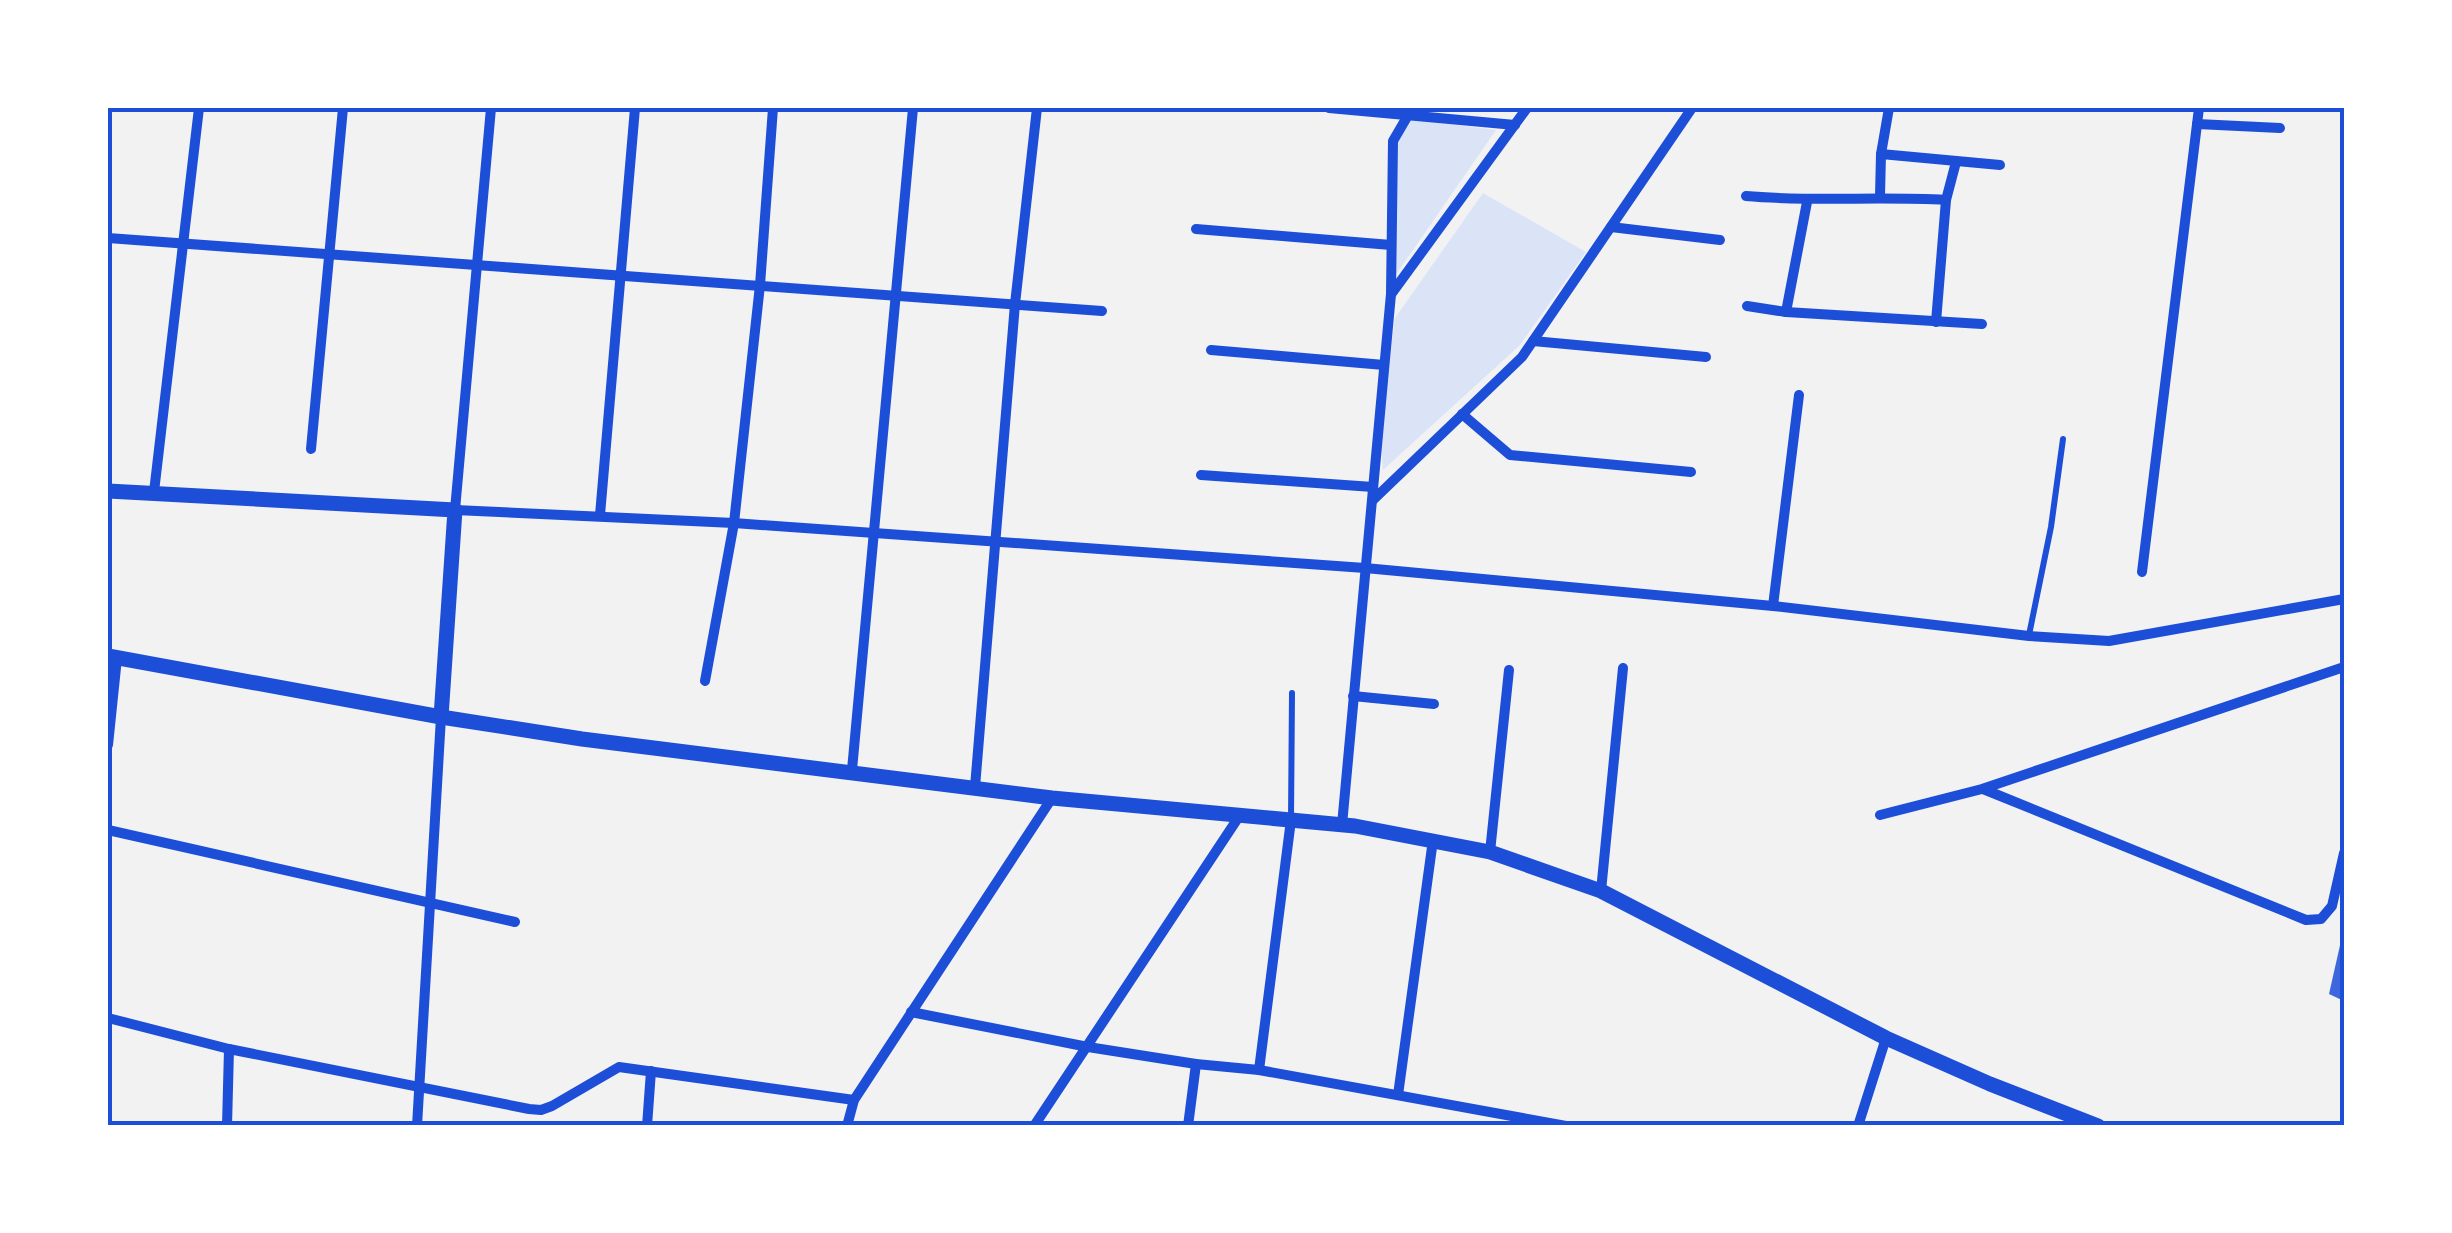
<svg xmlns="http://www.w3.org/2000/svg" width="2452" height="1233" font-family="'Roboto Condensed',sans-serif">
  <rect width="100%" height="100%" fill="#f2f2f2"/>
  <g fill="#dbe4f7">
    <polygon points="1410,119 1496,130 1395,276 1395,141"/>
    <polygon points="1483,193 1586,252 1520,345 1383,470 1380,432 1395,318"/>
  </g>
  <polygon fill="#3d67dc" points="2343,932 2344,932 2344,1001 2329,994"/>
  <g fill="none" stroke-linecap="round" stroke-linejoin="round">
    <g stroke="#1d4ed8" stroke-width="6">
      <polyline points="2029,635 2051,527 2063,439"/>
      <polyline points="1291,820 1292,693"/>
    </g>
    <g stroke="#1d4ed8" stroke-width="10">
      <polyline points="491,108 455,510 734,523 1365,568 1773,606 2029,636 2109,641 2344,599"/>
      <polyline points="1329,108 1515,125"/>
      <polyline points="2197,124 2280,128"/>
      <polyline points="1881,154 2000,165"/>
      <path d="M1746,196C1813,202 1879,196 1946,200"/>
      <polyline points="1880,196 1881,154 1889,108"/>
      <polyline points="1611,227 1720,240"/>
      <polyline points="1196,229 1391,245"/>
      <polyline points="108,238 1102,311"/>
      <polyline points="1392,293 1527,108"/>
      <polyline points="1747,306 1786,312 1982,324"/>
      <polyline points="1786,312 1807,202"/>
      <polyline points="1936,322 1946,200 1956,162"/>
      <polyline points="1533,341 1706,357"/>
      <polyline points="1211,350 1384,365"/>
      <polyline points="1462,414 1510,455 1691,472"/>
      <polyline points="311,449 343,108"/>
      <polyline points="1201,475 1373,487"/>
      <polyline points="154,492 199,108"/>
      <polyline points="1372,501 1522,357 1692,108"/>
      <polyline points="600,515 635,108"/>
      <polyline points="2142,572 2199,108"/>
      <polyline points="1773,606 1799,395"/>
      <polyline points="705,681 734,523 760,285 773,108"/>
      <polyline points="1353,696 1434,704"/>
      <polyline points="108,745 117,658"/>
      <polyline points="852,770 913,108"/>
      <polyline points="975,787 1015,304 1037,108"/>
      <polyline points="1983,789 2306,920 2321,919 2332,906 2344,853"/>
      <polyline points="1880,815 1982,789 2344,667"/>
      <polyline points="1342,825 1391,294 1393,141 1407,117"/>
      <polyline points="108,830 515,922"/>
      <polyline points="1490,852 1509,670"/>
      <polyline points="1601,891 1623,668"/>
      <polyline points="911,1012 1088,1047 1196,1064 1259,1070 1566,1126"/>
      <polyline points="108,1018 229,1049 529,1109 541,1110 552,1106 619,1067 854,1100"/>
      <polyline points="1259,1070 1291,820"/>
      <polyline points="1398,1095 1433,840"/>
      <polyline points="227,1126 229,1049"/>
      <polyline points="417,1126 441,717"/>
      <polyline points="647,1126 651,1071"/>
      <polyline points="847,1126 854,1100 1052,798"/>
      <polyline points="1034,1126 1240,815"/>
      <polyline points="1188,1126 1196,1064"/>
      <polyline points="1858,1126 1886,1038"/>
    </g>
    <g stroke="#1d4ed8" stroke-width="15">
      <polyline points="108,491 455,510 441,717"/>
      <polyline points="108,656 441,717 582,739 1052,798 1355,826 1490,852 1601,891 1886,1038 1990,1084 2098,1126"/>
    </g>
  </g>
  <rect width="2452" height="1233" fill="none" stroke="#ffffff" stroke-width="220"/>
  <rect x="110" y="110" width="2232" height="1013" fill="none" stroke="#1d4ed8" stroke-width="4"/>
</svg>
